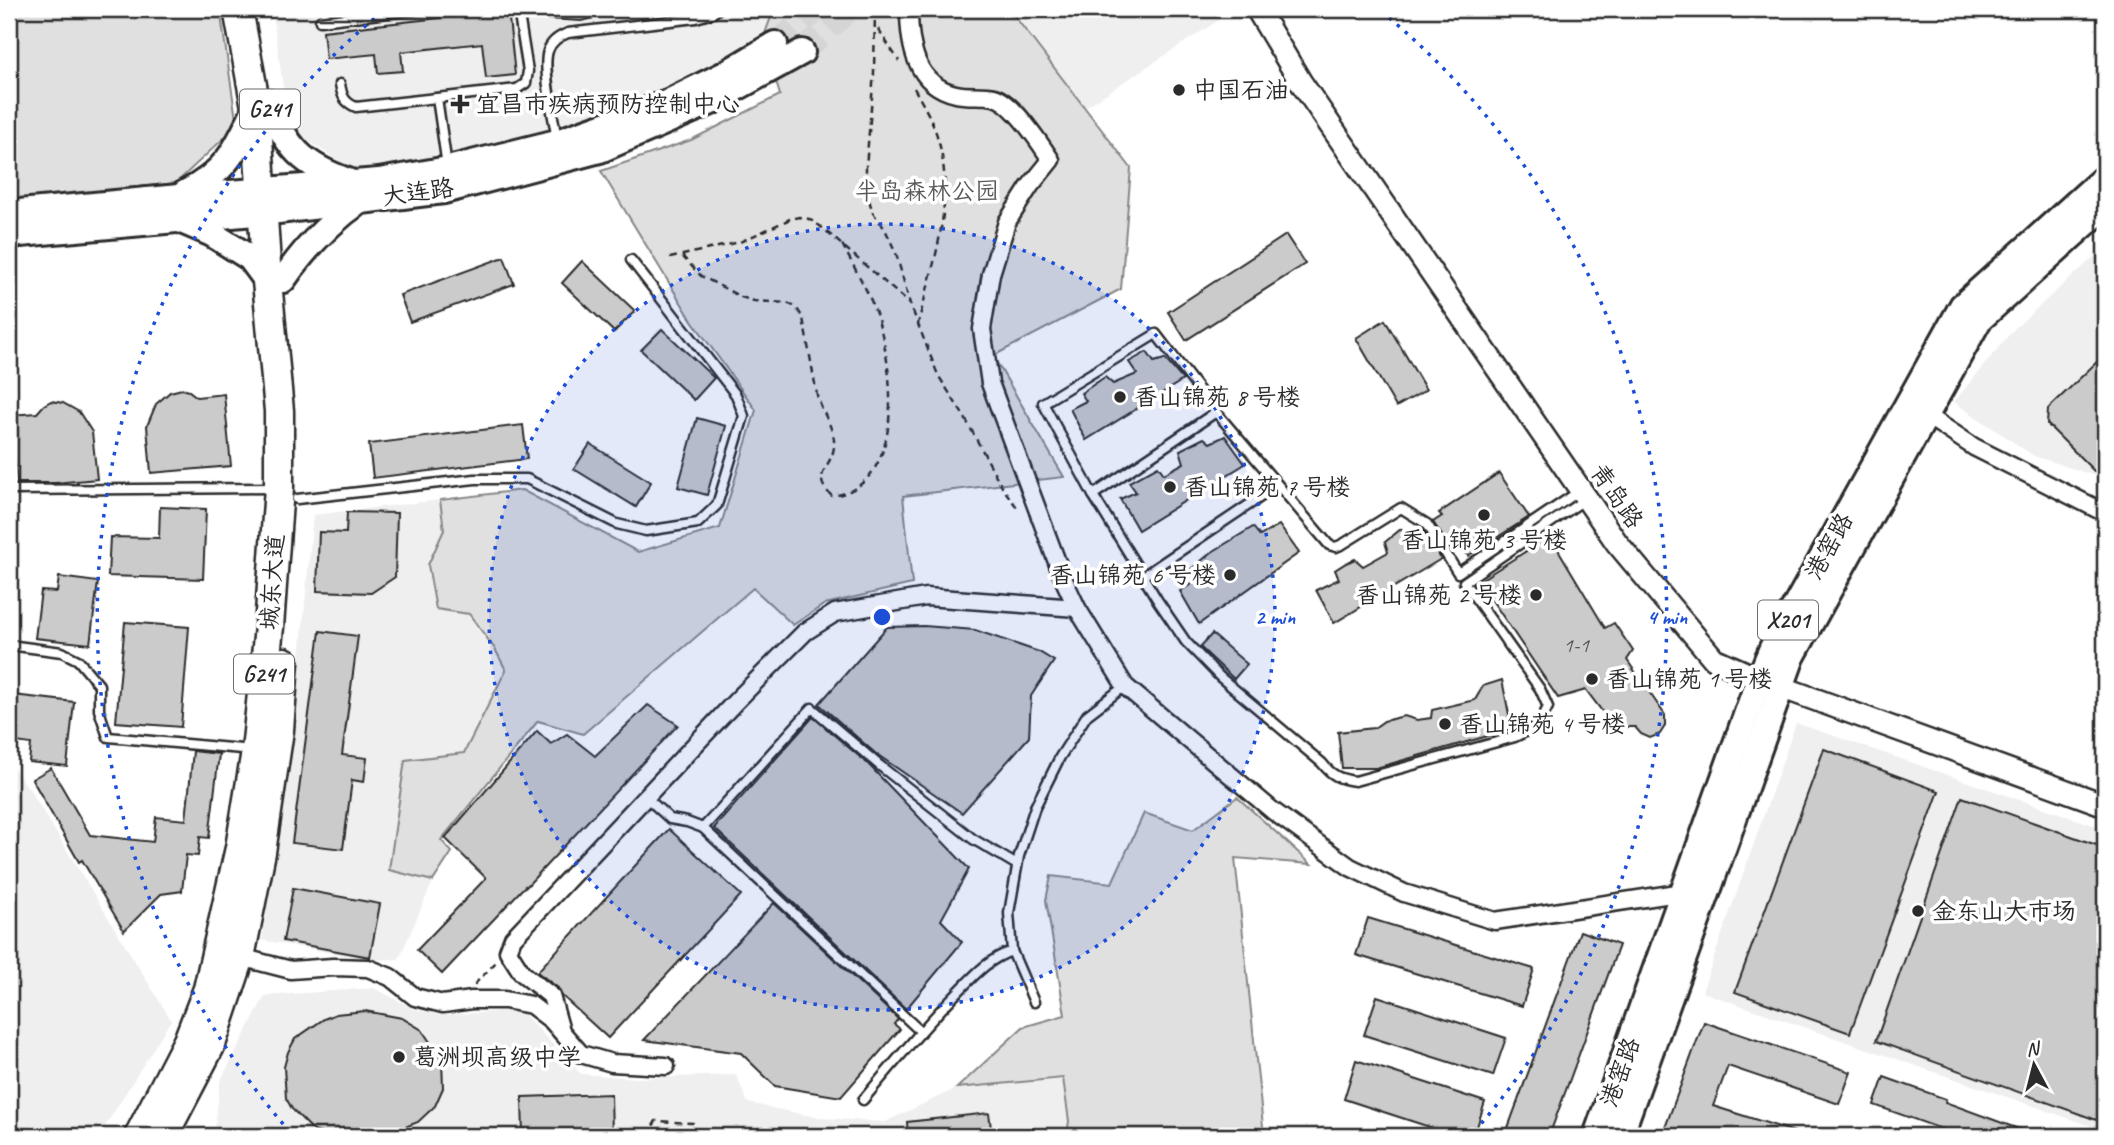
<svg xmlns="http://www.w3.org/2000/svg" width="2114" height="1145" font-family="Caveat,'LXGW WenKai TC',sans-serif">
  <rect width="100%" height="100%" fill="#fff"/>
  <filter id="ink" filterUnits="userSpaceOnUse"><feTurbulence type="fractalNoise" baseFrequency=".0143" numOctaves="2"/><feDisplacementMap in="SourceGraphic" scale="14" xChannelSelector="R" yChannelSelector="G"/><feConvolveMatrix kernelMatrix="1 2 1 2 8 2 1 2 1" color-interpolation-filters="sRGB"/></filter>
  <g filter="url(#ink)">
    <g fill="#efefef">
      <polygon points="272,9 774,9 775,11 763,39 678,86 592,122 466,155 355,172 289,128"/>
      <polygon points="1009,9 1236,9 1084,108"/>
      <polygon points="2105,247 2105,479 2034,456 1954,402 2013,330"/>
      <polygon points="440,500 444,530 428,566 495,649 506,670 464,753 389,869 433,881 399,959 370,960 262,940 292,745 313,515"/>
      <polygon points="1796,723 2105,829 2105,1136 2094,1136 2097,1128 1702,992"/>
      <polygon points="9,762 30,790 171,1020 99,1136 9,1136"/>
      <polygon points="374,988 416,1010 444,1015 520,1010 581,1074 638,1078 736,1075 748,1103 820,1118 885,1122 957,1088 1063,1078 1069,1121 1067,1136 214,1136 220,1082 265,996"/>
    </g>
    <g fill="#e0e0e0" stroke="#868686" stroke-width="2">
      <polygon points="9,9 220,9 237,126 176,183 9,201"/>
      <polygon points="774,9 1009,9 1131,168 1121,289 993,356 1064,477 903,496 912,584 825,604 793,625 753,588 583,734 538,721 441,840 452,852 433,881 389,870 405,760 464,753 506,670 495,649 469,614 436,609 428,565 444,530 440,500 522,490 638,552 720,528 756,410 691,319 601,171 691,140 780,95 763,39"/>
      <polygon points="1237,797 1311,864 1235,858 1264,1136 1067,1136 1069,1121 1063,1078 957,1088 1023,1027 1065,1015 1046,900 1051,876 1112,883 1144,813 1193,830"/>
    </g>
    <g fill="#cbcbcb" stroke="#2b2b2b" stroke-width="2">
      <polygon points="475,9 508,9 515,75 486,78 482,43 401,52 403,71 378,73 376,54 326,59 323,31 475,14"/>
      <polygon points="549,9 611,9 611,14 581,21 549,19"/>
      <polygon points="1286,235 1305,264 1186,340 1168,312"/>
      <polygon points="504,257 514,284 410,322 400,295"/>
      <polygon points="582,261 635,311 614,332 562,283"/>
      <polygon points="1385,320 1426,390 1396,407 1356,338"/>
      <polygon points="662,329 714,378 694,400 641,350"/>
      <polygon points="1147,352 1154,362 1165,359 1183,380 1086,440 1070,409 1086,401 1081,393 1105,377 1113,384 1137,374 1129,362"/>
      <polygon points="2105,354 2105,464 2096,473 2047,424 2048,409"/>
      <polygon points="182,389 189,391 197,397 224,394 231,466 151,473 147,426 156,404 170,392"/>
      <polygon points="51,401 63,403 79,412 92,432 97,479 55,483 17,483 10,415 37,413 44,405"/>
      <polygon points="697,418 726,426 707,495 678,487"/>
      <polygon points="523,425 527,459 373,478 369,444"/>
      <polygon points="1225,436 1245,464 1138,530 1120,499 1136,492 1129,482 1158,466 1164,474 1184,463 1180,450 1204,438 1210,443"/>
      <polygon points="590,444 651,482 636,507 574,469"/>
      <polygon points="1499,473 1529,517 1468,556 1462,547 1453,552 1433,522 1442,516 1439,513"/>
      <polygon points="160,507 206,509 203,579 108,576 110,537 159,538"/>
      <polygon points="347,512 397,513 395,577 371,593 317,591 319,532 346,533"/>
      <polygon points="1279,525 1299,553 1199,624 1180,591 1197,581 1190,570 1212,552 1253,527 1260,536"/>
      <polygon points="1401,529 1408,537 1422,529 1441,559 1334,623 1316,590 1339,579 1335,570 1346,563 1355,559 1363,566 1388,552 1385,542"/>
      <polygon points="1550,536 1605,628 1614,623 1633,651 1627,660 1665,715 1665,726 1660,734 1650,738 1641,734 1635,727 1614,727 1586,690 1558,698 1479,581"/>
      <polygon points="59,577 98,582 90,644 35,638 41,591 57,592"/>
      <polygon points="125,622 189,627 181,727 116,722"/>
      <polygon points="924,626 975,630 1039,652 1054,661 1031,696 1029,737 962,813 875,753 819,704 887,627"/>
      <polygon points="320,631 358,636 342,755 367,758 364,782 352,780 343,849 292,843"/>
      <polygon points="1212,634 1247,664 1234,679 1200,647"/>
      <polygon points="1502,680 1512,729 1376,768 1342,768 1338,732 1374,728 1384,721 1404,716 1417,720 1431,718 1432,710 1475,700 1483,686"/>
      <polygon points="13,695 74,702 67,766 29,762 31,744 9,741"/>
      <polygon points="648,705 678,725 526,887 525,886 442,974 417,950 486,878 445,838 537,731 551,744 567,734 595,756"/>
      <polygon points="813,717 867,763 969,869 941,920 962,942 906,1009 714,828"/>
      <polygon points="1824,749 1939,791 1850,1033 1735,992"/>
      <polygon points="193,751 219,754 209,838 200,837 198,856 186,855 182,891 161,894 124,931 82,860 79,862 32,779 51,768 90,835 153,842 156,817 186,820"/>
      <polygon points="1962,797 2105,848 2105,1123 1876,1041"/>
      <polygon points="669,829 741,895 608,1038 562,996 558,988 537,972"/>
      <polygon points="293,888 380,904 370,957 283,941"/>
      <polygon points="774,903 898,1019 894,1024 900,1029 841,1097 775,1086 741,1053 644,1040"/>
      <polygon points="1368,918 1534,969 1522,1006 1356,955"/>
      <polygon points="1580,931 1619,945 1566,1090 1549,1136 1505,1136"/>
      <polygon points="1377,996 1506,1038 1493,1076 1364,1035"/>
      <polygon points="365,1011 402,1018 422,1030 442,1060 443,1088 435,1106 418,1122 395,1131 373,1136 331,1136 314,1131 292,1109 286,1098 284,1067 288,1052 295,1039 324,1019 336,1014"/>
      <polygon points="1704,1022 1851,1072 1839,1104 1728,1066 1713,1106 1798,1133 1798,1136 1662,1136"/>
      <polygon points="1356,1060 1485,1102 1474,1136 1457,1136 1344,1099"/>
      <polygon points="1884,1077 1946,1099 1945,1102 2035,1135 2034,1136 1952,1136 1953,1133 1874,1105"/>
      <polygon points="611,1094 612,1134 523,1136 522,1097"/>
      <polygon points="989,1113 992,1136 908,1136 907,1122"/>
    </g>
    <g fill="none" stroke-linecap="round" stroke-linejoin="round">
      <g stroke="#d5d5d5" stroke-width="24" stroke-dasharray="24 12" stroke-linecap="butt">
        <polyline points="775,44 818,9"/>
        <polyline points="802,52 850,9"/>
      </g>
      <defs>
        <g id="lane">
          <polyline points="320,21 423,9"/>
          <path d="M340,84C342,96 344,102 356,107L517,89L526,83L528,71L518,9"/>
          <polyline points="437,98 447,166"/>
          <path d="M557,140C554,120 542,68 548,51C551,41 560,36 568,33L696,18L713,13L718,9"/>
          <polyline points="9,490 273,488"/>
          <path d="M1581,490L1458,573L1427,524L1401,508L1343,544L1336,547L1329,545L1216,412L1093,495L1158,601L1186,642L1220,677L1322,763C1332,776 1340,779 1355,781L1515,737L1538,726L1548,707L1540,689L1464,582L1584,500"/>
          <polyline points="1093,495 1043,403 1156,334 1216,412"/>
          <polyline points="297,499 475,479 527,479 617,524 646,531 698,523 717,505 744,416 736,395 631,260"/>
          <polyline points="1143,576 1277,486"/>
          <polyline points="9,645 62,652 78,660 99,685 99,710 108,737 253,750"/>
          <polyline points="646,797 670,819 687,822 703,828 920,1031"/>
          <polyline points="703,828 812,708 879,765 973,839 1017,865"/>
          <polyline points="1034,1002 1012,951 1009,913 1019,856 1035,807 1060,757 1087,715 1125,686"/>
          <path d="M863,1100C892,1065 921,1030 953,997C971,979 987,959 1012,951"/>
        </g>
        <g id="street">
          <path d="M909,9C909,44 915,85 956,94C968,97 982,94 994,97C1013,102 1040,143 1051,160L1030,186L1007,222L991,274L982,329L990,383L1063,578L1077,608L1125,686L1273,811L1350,867L1404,893L1495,921L1684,892"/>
          <polyline points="1926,415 1974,447 2105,513"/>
          <polyline points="240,957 291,970 333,967 368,968 390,977 415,997 443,1004 472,1000 505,1000 531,1005 552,1021 581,1054 612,1063 666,1066"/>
          <polyline points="561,1031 551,996 522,973 508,951 513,938 736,701 805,632 835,613 926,597 1077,608"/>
        </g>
        <polyline id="secondary" points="1257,9 1300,81 1617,543 1714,659 1759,679 2105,805"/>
        <g id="primary">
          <path d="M269,103C286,147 302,165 348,181"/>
          <path d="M185,193C227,172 237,148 256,107"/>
          <polyline points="9,213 179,197 379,181 448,169 557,142 664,104 723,75 775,44"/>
          <polyline points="184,222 212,234 250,258 267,281"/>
          <polyline points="9,235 278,211 444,191 600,150 709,103 802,52"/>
          <path d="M283,280C305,248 328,223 360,201"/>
          <polyline points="1596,1136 1759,679 1772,648 1962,306 2105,177"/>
          <polyline points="1620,1136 1792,657 1979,320 2105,206"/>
        </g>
        <g id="highway">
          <polyline points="139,1136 188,1041 208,989 240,848 256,751 269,627 279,488 279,411 267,281 256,107 238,9"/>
          <polyline points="163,1136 211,1044 240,957 261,852 279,730 284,662"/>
        </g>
      </defs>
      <use href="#lane" stroke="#2b2b2b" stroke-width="13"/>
      <use href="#street" stroke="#2b2b2b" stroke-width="21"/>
      <use href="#secondary" stroke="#2b2b2b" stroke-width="26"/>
      <use href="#primary" stroke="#2b2b2b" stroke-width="30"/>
      <use href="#highway" stroke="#2b2b2b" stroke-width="33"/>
      <g stroke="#2b2b2b" stroke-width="2.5" stroke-dasharray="7 5" stroke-linecap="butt">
        <polyline points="875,9 874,73 866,167 866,190 873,213 885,229 896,253 910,304 938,375 965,418 1002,487 1019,510"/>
        <polyline points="878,29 899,61"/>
        <path d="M914,88C921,101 929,114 934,127C959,193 934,260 918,324"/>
        <path d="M682,256L701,276L741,297L754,301L787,303L796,307L803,318L817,395C821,412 836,429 834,447C832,467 809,476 832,496C908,486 894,363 875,311C867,288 853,266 842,244"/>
        <polyline points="670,258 740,242 790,219 800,217 809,219 820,226 910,304"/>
        <polyline points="474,985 496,962"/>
        <polyline points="647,1136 656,1121 693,1123 697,1136"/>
      </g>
      <use href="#lane" stroke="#fff" stroke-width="8"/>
      <use href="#street" stroke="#fff" stroke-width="16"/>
      <use href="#secondary" stroke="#fff" stroke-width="21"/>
      <use href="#primary" stroke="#fff" stroke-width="24"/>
      <use href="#highway" stroke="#fff" stroke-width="28"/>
    </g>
  </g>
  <circle cx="882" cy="617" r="393" fill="#1d4ed8" fill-opacity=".12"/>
  <g fill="none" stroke="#1d4ed8" stroke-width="3.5" stroke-dasharray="3.5 7">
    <circle cx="882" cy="617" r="393"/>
    <path d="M290 1132A785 785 0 0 1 383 11M1381 11A785 785 0 0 1 1474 1132"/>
  </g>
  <g fill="#2b2b2b" stroke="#fff" stroke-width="2.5">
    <circle cx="1179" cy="90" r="7"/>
    <path d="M456.5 93.5h7v7h7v7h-7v7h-7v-7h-7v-7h7z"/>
    <circle cx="1120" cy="397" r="7"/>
    <circle cx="1170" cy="487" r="7"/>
    <circle cx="1484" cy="515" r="7"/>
    <circle cx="1230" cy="575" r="7"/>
    <circle cx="1536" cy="595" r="7"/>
    <circle cx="1592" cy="679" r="7"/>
    <circle cx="1445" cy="724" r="7"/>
    <circle cx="1918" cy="911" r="7"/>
    <circle cx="399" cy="1057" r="7"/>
  </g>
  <g text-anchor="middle" stroke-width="7" stroke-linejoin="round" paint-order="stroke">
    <g font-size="21" fill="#535353">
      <text x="1576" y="652">1-1</text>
    </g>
    <g fill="#fff" stroke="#6b6b6b" stroke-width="2">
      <rect x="240" y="89.5" width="60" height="39" rx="5"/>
      <rect x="1758" y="600.5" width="60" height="39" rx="5"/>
      <rect x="234" y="654.5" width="60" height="39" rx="5"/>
    </g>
    <g font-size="23" font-weight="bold" fill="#2b2b2b">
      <text x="270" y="117">G241</text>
      <text x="1788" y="628">X201</text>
      <text x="264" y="682">G241</text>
    </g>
    <g font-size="24" fill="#2b2b2b" stroke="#fff" text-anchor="start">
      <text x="1193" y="98">中国石油</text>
      <text x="476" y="112">宜昌市疾病预防控制中心</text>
      <text x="1134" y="405">香山锦苑 8 号楼</text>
      <text x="1184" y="495">香山锦苑 7 号楼</text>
      <text x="1484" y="548" text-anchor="middle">香山锦苑 3 号楼</text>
      <text x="1216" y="583" text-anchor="end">香山锦苑 6 号楼</text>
      <text x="1522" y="603" text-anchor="end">香山锦苑 2 号楼</text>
      <text x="1606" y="687">香山锦苑 1 号楼</text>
      <text x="1459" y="732">香山锦苑 4 号楼</text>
      <text x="1932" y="919">金东山大市场</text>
      <text x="413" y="1065">葛洲坝高级中学</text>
    </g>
    <g font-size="24" fill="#585858" stroke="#fff">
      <text x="927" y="199">半岛森林公园</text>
    </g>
    <g font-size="24" fill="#2b2b2b" stroke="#fff">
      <text transform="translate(418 192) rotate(-8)" y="8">大连路</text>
      <text transform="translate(1617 496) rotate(55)" y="8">青岛路</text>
      <text transform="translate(1829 546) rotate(-61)" y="8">港窑路</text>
      <text transform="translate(272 582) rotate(-86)" y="8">城东大道</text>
      <text transform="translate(1620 1072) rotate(-70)" y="8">港窑路</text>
    </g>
  </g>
  <circle cx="882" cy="617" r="10" fill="#1d4ed8" stroke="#fff" stroke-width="3.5"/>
  <g font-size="21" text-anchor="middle" font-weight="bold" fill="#1d4ed8" stroke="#fff" stroke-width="7" stroke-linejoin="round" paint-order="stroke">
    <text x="1275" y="624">2 min</text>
    <text x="1667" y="624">4 min</text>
  </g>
  <rect width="2114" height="1145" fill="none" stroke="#fff" stroke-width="35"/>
  <rect x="18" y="18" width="2079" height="1110" fill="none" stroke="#2b2b2b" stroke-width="2.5" filter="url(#ink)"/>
  <g transform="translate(2034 1065) rotate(353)" stroke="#ffffff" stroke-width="5" paint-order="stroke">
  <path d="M0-5L12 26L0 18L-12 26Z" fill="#2b2b2b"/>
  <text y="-10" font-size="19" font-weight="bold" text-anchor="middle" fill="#2b2b2b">N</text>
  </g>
</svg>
